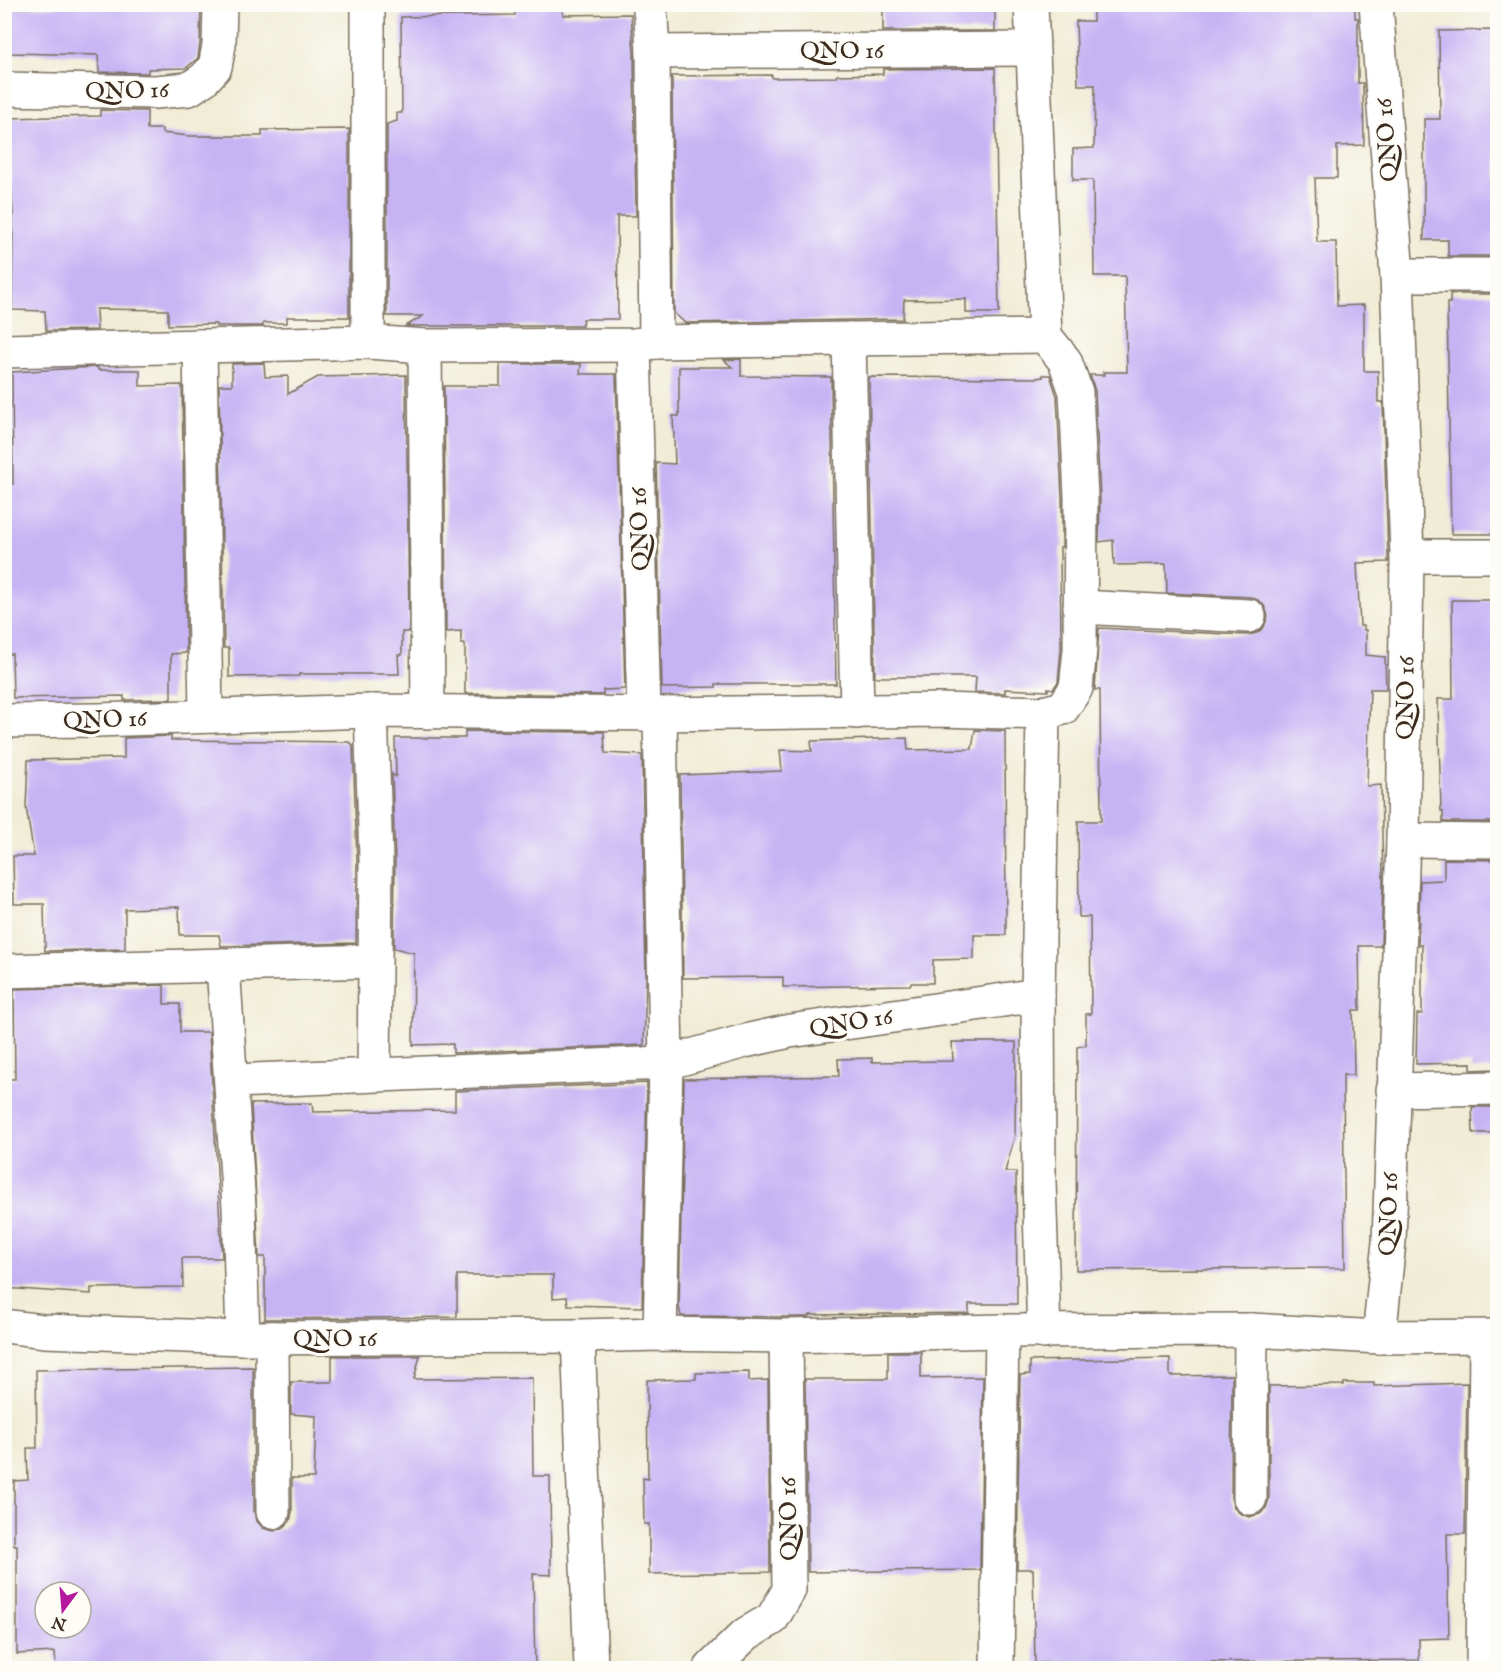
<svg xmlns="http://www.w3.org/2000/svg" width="1502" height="1673" font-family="'IM FELL English',serif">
  <rect width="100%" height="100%" fill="#fdfcf7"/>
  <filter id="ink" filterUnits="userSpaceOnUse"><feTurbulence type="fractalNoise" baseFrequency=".0167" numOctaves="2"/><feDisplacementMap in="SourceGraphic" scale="12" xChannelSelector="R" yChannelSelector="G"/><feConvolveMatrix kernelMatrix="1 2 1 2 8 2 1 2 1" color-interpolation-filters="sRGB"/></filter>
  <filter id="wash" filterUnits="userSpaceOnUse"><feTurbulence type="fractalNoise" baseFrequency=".008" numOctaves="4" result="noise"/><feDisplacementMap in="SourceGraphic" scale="24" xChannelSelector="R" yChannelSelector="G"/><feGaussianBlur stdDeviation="1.35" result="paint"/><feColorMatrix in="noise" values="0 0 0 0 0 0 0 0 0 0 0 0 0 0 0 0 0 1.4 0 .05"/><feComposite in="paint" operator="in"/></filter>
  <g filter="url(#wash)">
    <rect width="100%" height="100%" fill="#f0ecd5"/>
    <g id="blocks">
      <g fill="#c6b3f4" fill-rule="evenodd">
        <polygon points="57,4 201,4 200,43 198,58 186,68 148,69 148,73 99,72 98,55 9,53 11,8 57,7"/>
        <polygon points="532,4 563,4 563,15 631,14 634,53 636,216 617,216 618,319 583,319 582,326 406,326 423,316 387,316 387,124 397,121 397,113 402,113 401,17 515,15 515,5"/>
        <rect x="883" y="4" width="112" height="27"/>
        <polygon points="1093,4 1355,4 1355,18 1358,18 1358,83 1363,83 1364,145 1337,146 1337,178 1315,178 1317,242 1336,242 1337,306 1364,305 1364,371 1378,371 1378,402 1383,402 1388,556 1388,562 1357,563 1360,626 1364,626 1364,630 1366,630 1366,655 1385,657 1386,689 1370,689 1367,786 1381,785 1383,882 1381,946 1359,946 1360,1010 1353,1010 1354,1075 1343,1075 1345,1268 1076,1270 1077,1047 1086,1045 1086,1014 1091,1014 1090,917 1079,917 1078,821 1101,821 1100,690 1095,690 1099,628 1248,635 1257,633 1264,627 1268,616 1265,607 1260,601 1251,597 1167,593 1166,564 1114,565 1113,540 1099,542 1100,498 1095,391 1090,375 1104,375 1103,372 1127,372 1125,276 1094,276 1093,180 1073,180 1073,149 1094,148 1095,85 1078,85 1076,21 1093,21"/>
        <polygon points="1497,30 1497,256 1448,256 1448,240 1424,240 1424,119 1440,119 1439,31"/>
        <polygon points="995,68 999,313 966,313 966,299 904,300 903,319 685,323 674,313 672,76 772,75 772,78 836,77 837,75 883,74 883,69"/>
        <polygon points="100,110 147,111 147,129 162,129 162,133 189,136 262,136 262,130 349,129 349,317 287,317 287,323 263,323 263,326 216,326 216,324 168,325 168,310 96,309 97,330 46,331 45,311 12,310 13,212 10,166 4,166 4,118 100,116"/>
        <polygon points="1450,294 1497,294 1497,534 1451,534 1447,303 1450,303"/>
        <polygon points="741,359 741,376 831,377 836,684 716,684 716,687 662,688 656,463 675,464 673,416 679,416 679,367 732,367 724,360"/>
        <polygon points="264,363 265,377 288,376 288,394 318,377 406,375 409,632 402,632 402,655 398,655 399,674 299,674 299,676 229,677 229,648 224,648 219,385 232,385 232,364"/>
        <polygon points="500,364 581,364 580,374 616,374 625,689 603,690 603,695 465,693 465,644 461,644 461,631 446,632 444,386 500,386"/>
        <polygon points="98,367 98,370 140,370 140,386 182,385 186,653 171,654 171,699 124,700 124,696 13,698 12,654 7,654 6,526 4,526 4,484 13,484 12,372"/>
        <polygon points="1043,375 1050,375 1057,396 1062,498 1062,547 1060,547 1061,649 1058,682 1053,689 1048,688 1048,691 1005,689 1005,693 975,692 976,677 875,677 869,377 1036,378 1043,377"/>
        <polygon points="1452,600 1497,600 1497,822 1443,822 1443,811 1441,811 1438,699 1453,699"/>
        <polygon points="975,730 1005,731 1006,935 974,935 974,959 933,960 933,983 911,983 910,985 783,987 783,977 683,978 680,775 782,771 780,750 812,751 811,741 907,738 908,750 972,749"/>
        <polygon points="465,731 604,732 605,753 642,755 646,980 644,1045 453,1053 453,1044 413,1045 414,953 394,948 395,860 392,774 396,777 395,738 465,738"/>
        <polygon points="171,736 171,740 349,742 353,745 357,860 356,943 221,946 219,935 180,935 179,907 125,909 125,949 45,951 44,904 14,904 13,856 34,856 26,807 28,760 124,758 124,738"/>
        <polygon points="1444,859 1497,860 1497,1069 1471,1070 1471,1063 1416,1064 1417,1014 1422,1014 1422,945 1418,945 1420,881 1444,880"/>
        <polygon points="164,985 164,1004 180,1004 180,1032 209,1032 222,1258 182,1258 183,1287 91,1288 91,1294 4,1288 4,1079 15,1079 14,989"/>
        <polygon points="952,1042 1016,1042 1015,1135 1005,1172 1016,1172 1017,1304 969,1304 969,1313 810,1315 809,1317 786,1317 681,1316 679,1307 684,1079 839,1076 838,1059 872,1058 872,1062 953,1061"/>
        <polygon points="647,1083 642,1307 568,1305 567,1297 553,1298 553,1275 457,1275 457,1317 265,1319 265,1257 259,1257 251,1104 312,1103 313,1112 455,1110 455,1091"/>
        <polygon points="1472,1107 1497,1107 1497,1133 1473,1133"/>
        <polygon points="888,1352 921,1352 921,1378 983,1377 980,1570 808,1572 805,1379 888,1379"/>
        <path d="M332,1356H420L414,1379L532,1378L533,1476H550L551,1575L533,1574L535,1667H501V1668H374V1666L309,1668H56L55,1652L17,1654V1545H14V1481L28,1480L27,1448H37L36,1370L253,1367L254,1512L257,1521L263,1528L274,1531L283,1528L290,1521L292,1512V1478H314L316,1416L291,1414V1382H332ZM45,1592H81V1628H45Z"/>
        <polygon points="1170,1358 1170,1376 1232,1375 1231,1498 1234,1508 1241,1514 1249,1517 1260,1514 1266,1508 1269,1499 1269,1386 1344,1385 1344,1383 1374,1383 1374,1386 1467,1383 1465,1534 1447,1534 1449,1638 1419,1639 1419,1660 1194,1662 1194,1668 1067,1668 1067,1662 1035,1663 1033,1569 1017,1569 1020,1375 1030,1374 1030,1361"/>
        <polygon points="749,1372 749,1381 768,1380 770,1572 649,1574 649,1524 644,1524 643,1478 648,1479 647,1380 696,1379 696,1373"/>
      </g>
    </g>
  </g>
  <g filter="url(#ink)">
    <use href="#blocks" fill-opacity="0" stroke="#7a6e5e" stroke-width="1.5"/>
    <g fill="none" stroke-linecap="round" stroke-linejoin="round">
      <defs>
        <g id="street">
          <polyline points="368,4 368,342"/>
          <polyline points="649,4 651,18 653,52 656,342"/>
          <polyline points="1376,4 1397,275 1407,556 1403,840 1389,1242 1379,1337"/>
          <polyline points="653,52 1032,49"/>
          <polyline points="4,89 155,92 189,89 204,79 215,67 219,45 220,4"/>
          <polyline points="1397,275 1498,275"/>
          <polyline points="849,339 857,712"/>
          <polyline points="634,345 644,714"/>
          <polyline points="200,346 206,715"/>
          <polyline points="425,346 428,712"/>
          <polyline points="4,351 368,342 425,346 634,345 656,342 1045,336"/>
          <polyline points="1407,556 1498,556"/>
          <polyline points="1080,607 1249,616"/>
          <polyline points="371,711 376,860 374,1074"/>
          <polyline points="1043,713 1038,995 1039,1181 1044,1332"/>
          <polyline points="660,714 666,1063 660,1334"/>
          <polyline points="4,721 97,720 371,711 660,714 939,710 1043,713 1063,708 1076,688 1080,650 1081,498 1076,392 1065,361 1045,336 1031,4"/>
          <polyline points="1403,840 1498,841"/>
          <polyline points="223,965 239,1207 243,1338"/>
          <polyline points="4,971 374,961"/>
          <polyline points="232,1081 666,1063 745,1041 790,1031 1038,995"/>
          <polyline points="1393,1090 1498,1088"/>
          <polyline points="4,1326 44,1331 243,1338 578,1336 660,1334 786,1336 1002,1331 1251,1330 1379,1337 1498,1336"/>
          <polyline points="578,1336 591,1668"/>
          <polyline points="272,1338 273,1512"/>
          <polyline points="1250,1498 1251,1330"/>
          <polyline points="711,1668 746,1634 772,1619 789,1590 786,1336"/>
          <polyline points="997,1668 1002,1331"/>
          <polyline points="1483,1668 1486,1337"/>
        </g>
      </defs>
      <use href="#street" stroke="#7a6e5e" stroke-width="36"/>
      <use href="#street" stroke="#fff" stroke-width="33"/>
    </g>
  </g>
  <g text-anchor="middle" stroke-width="6" stroke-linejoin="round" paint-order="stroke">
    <g font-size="24" fill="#3b2a1e" stroke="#fdfcf7">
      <text x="842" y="58">QNO 16</text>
      <text transform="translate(127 90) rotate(-1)" y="8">QNO 16</text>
      <text transform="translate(1386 140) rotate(-94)" y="8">QNO 16</text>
      <text transform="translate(639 529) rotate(-92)" y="8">QNO 16</text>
      <text transform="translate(1405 698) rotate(-89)" y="8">QNO 16</text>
      <text transform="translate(105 719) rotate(-2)" y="8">QNO 16</text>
      <text transform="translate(851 1022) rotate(-9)" y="8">QNO 16</text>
      <text transform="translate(1388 1214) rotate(-88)" y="8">QNO 16</text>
      <text x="335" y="1346">QNO 16</text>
      <text transform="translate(788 1519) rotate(-91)" y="8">QNO 16</text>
    </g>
  </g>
  <rect width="1502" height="1673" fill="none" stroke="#fdfcf7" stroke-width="24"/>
  <g transform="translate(63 1610) rotate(196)"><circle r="28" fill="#fdfcf7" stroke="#afa8a0" stroke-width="1.5"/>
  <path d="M0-4.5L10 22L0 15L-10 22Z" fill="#b5179e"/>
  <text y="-9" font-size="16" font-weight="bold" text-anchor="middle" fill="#3b2a1e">N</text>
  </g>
</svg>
